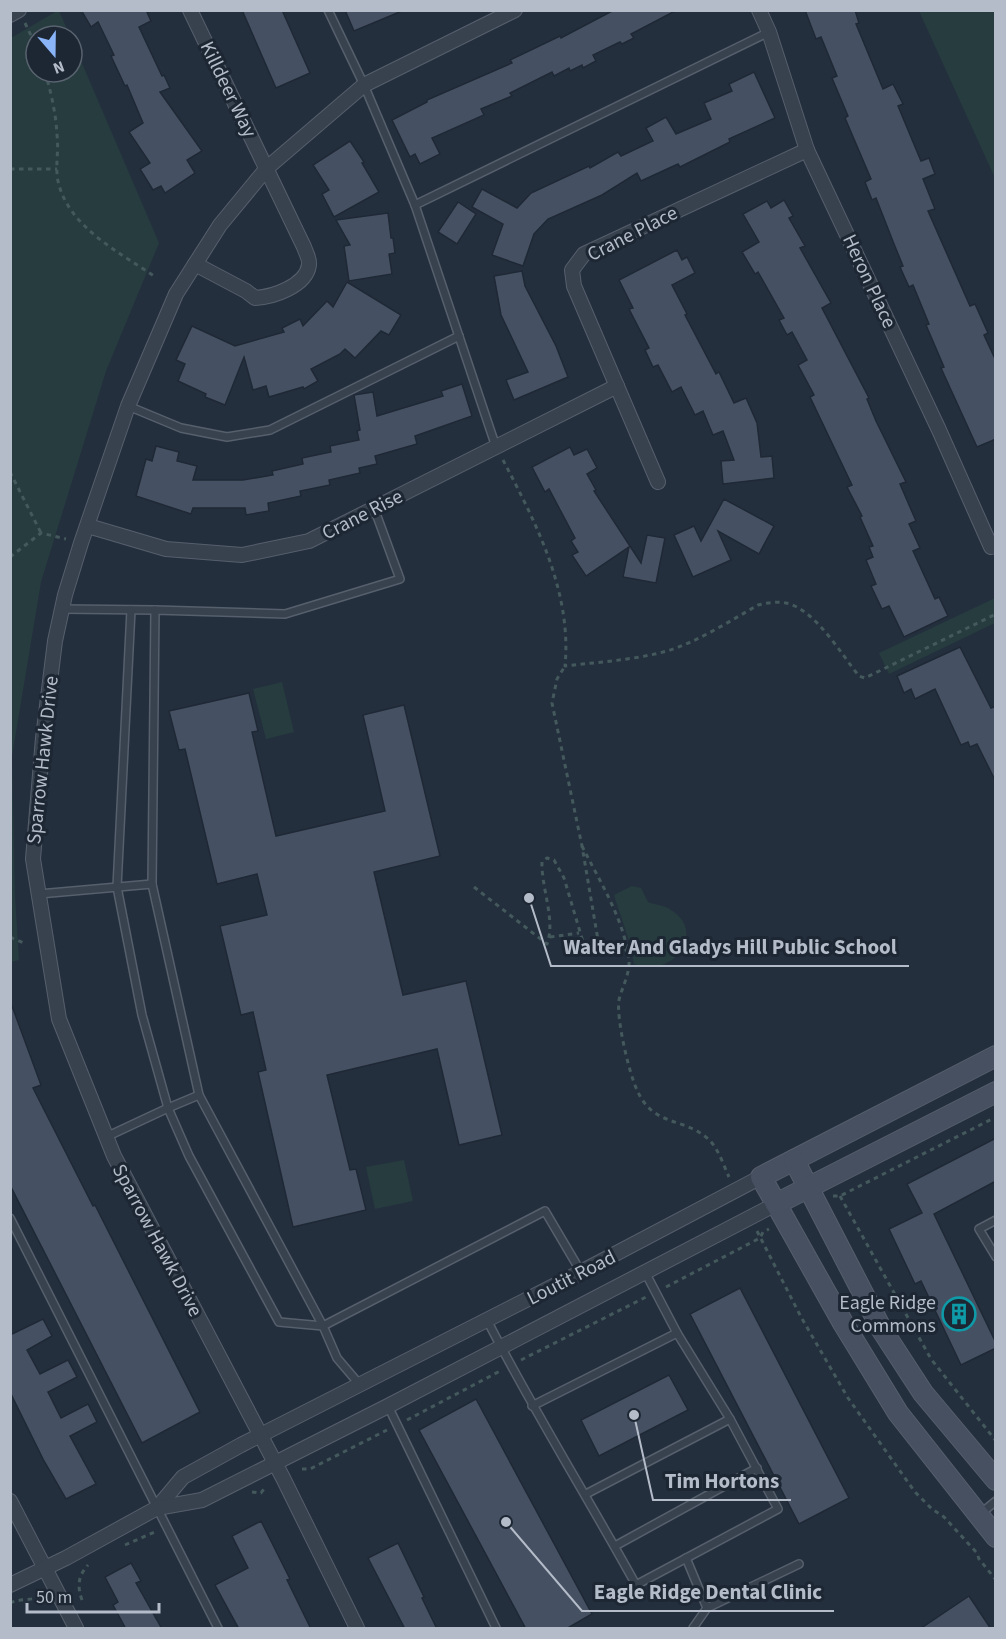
<svg xmlns="http://www.w3.org/2000/svg" width="1006" height="1639" font-family="'Source Sans 3',sans-serif">
  <rect width="100%" height="100%" fill="#242f3e"/>
  <g fill="#263c3f">
    <polygon points="57,11 59,11 70,36 36,36 36,72 72,72 72,40 159,243 106,371 41,582 12,756 15,896 19,960 11,962 11,38"/>
    <polygon points="919,11 995,11 995,178"/>
    <polygon points="995,598 995,623 889,674 879,653"/>
    <polygon points="282,682 294,732 266,739 253,689"/>
    <path d="M632,886L641,888L648,902C655,905 664,905 671,910C707,932 674,979 634,964L629,941L614,895Z"/>
    <polygon points="404,1160 413,1201 375,1209 366,1167"/>
  </g>
  <g fill="#455162" stroke="#1f2835" stroke-width="1.5">
    <polygon points="81,10 146,10 151,21 139,27 162,76 164,75 170,88 160,92 202,151 187,160 195,173 165,193 161,186 153,190 140,169 150,163 129,132 143,123 127,85 125,86 111,56 114,55 98,22 91,27"/>
    <polygon points="242,10 282,10 310,73 276,88"/>
    <polygon points="345,10 402,10 402,11 354,31"/>
    <polygon points="614,10 677,10 631,34 634,38 622,44 620,42 593,55 596,61 583,68 582,65 570,71 569,68 554,76 552,72 510,93 512,96 481,109 484,115 432,138 440,154 420,164 415,154 410,157 392,120 427,102 427,100 512,63 510,60 560,36 561,38"/>
    <polygon points="805,10 855,10 859,23 856,24 883,89 893,84 903,104 898,106 921,161 929,158 935,174 923,179 935,209 928,211 970,306 975,304 988,333 984,335 996,361 996,439 977,447 941,368 944,367 926,325 929,324 913,285 909,287 900,267 903,266 894,244 876,198 872,200 865,182 871,179 845,118 848,116 832,78 837,76 821,37 816,39"/>
    <polygon points="754,72 775,118 729,139 730,142 680,167 678,164 641,181 637,173 602,195 548,219 534,234 523,266 492,255 503,224 472,207 482,189 517,208 531,193 589,166 590,168 618,152 621,156 653,141 646,128 666,117 676,134 711,119 704,103 732,91 729,84"/>
    <polygon points="350,141 364,162 362,163 379,192 334,217 322,194 329,190 313,165"/>
    <polygon points="784,200 793,216 789,218 805,246 800,248 831,303 822,308 869,398 867,399 876,421 906,482 900,484 916,521 909,524 920,548 913,551 935,599 939,597 948,616 904,637 889,606 882,609 871,586 876,584 866,560 873,557 869,547 873,546 860,517 862,516 847,487 852,485 810,397 814,395 798,365 807,360 792,332 787,335 779,320 784,318 758,272 755,274 742,252 759,242 743,214 767,201 771,208"/>
    <polygon points="458,202 476,214 457,244 438,232"/>
    <polygon points="388,213 391,238 393,238 395,253 389,254 392,274 349,281 344,246 350,245 336,220"/>
    <polygon points="677,250 682,260 687,257 695,273 672,285 687,314 685,315 716,374 719,372 734,403 746,398 757,423 761,457 772,456 774,478 723,484 721,461 734,460 723,431 713,435 703,411 695,415 681,387 672,392 658,365 653,367 645,350 649,348 629,309 633,308 619,280"/>
    <polygon points="522,271 525,286 556,346 568,377 514,400 506,380 528,372 501,315 494,276"/>
    <polygon points="347,282 401,315 389,335 381,331 355,358 345,349 340,354 311,369 318,381 304,389 303,387 269,397 266,386 253,390 244,357 225,405 205,397 206,394 178,381 185,364 176,360 192,326 235,346 284,332 282,328 300,319 303,326 327,301 333,307"/>
    <polygon points="462,384 472,416 415,436 417,444 375,456 377,464 359,468 360,473 329,480 330,485 300,491 301,496 268,503 269,511 246,515 245,508 193,508 191,514 136,496 146,459 152,461 156,446 179,452 177,461 197,466 193,480 243,480 273,475 272,471 303,464 302,458 331,452 330,446 359,440 357,431 360,430 354,395 373,392 377,416 443,396 441,391"/>
    <polygon points="570,447 574,455 587,449 597,468 587,474 596,490 594,491 641,563 647,535 665,538 656,583 623,577 629,547 586,576 572,555 578,552 571,541 575,538 549,489 545,492 532,467"/>
    <polygon points="724,499 774,526 759,554 718,531 731,560 693,577 674,535 694,526 701,541"/>
    <polygon points="960,647 991,708 996,706 996,782 977,744 970,747 968,742 961,745 935,689 915,699 911,689 904,693 897,676"/>
    <polygon points="249,693 258,731 252,732 276,836 385,811 363,715 404,705 440,856 374,872 403,995 466,981 502,1135 459,1145 437,1049 327,1075 350,1170 356,1169 366,1210 293,1227 258,1072 266,1070 253,1012 241,1015 220,926 267,915 257,874 217,884 185,749 179,750 169,711"/>
    <polygon points="10,1006 12,1006 41,1085 33,1088 93,1206 95,1205 200,1412 142,1443 10,1185"/>
    <polygon points="996,1138 996,1181 934,1214 996,1343 996,1348 961,1365 921,1281 915,1284 889,1229 922,1213 907,1184"/>
    <polygon points="740,1288 849,1498 799,1524 690,1314"/>
    <polygon points="43,1319 52,1336 27,1350 40,1374 68,1360 77,1377 48,1392 61,1418 88,1404 97,1422 70,1436 96,1484 66,1499 44,1461 10,1392 10,1335"/>
    <polygon points="669,1375 688,1410 599,1456 581,1420"/>
    <polygon points="476,1399 592,1614 566,1629 526,1629 419,1430"/>
    <polygon points="261,1521 290,1579 287,1580 311,1629 239,1629 215,1585 248,1568 232,1536"/>
    <polygon points="398,1543 424,1597 422,1598 437,1629 405,1629 368,1558"/>
    <polygon points="131,1563 141,1581 136,1583 162,1629 126,1629 113,1605 118,1602 105,1577"/>
    <polygon points="969,1596 991,1629 920,1629"/>
  </g>
  <g fill="none" stroke-linecap="round" stroke-linejoin="round">
    <defs>
      <g id="lane">
        <polyline points="328,10 364,85 415,205 496,447"/>
        <polyline points="415,205 769,32"/>
        <polyline points="128,406 181,428 227,437 270,430 459,336"/>
        <polyline points="62,609 155,610"/>
        <polyline points="131,610 117,887 142,1015 168,1108 189,1156 279,1322 323,1326 545,1211 581,1272"/>
        <polyline points="39,894 152,884"/>
        <polyline points="106,1137 168,1108 199,1095"/>
        <polyline points="10,1218 218,1628"/>
        <polyline points="996,1220 979,1229 996,1257"/>
        <path d="M487,1320C533,1410 587,1496 636,1585L778,1509L730,1419L677,1333L645,1272"/>
        <polyline points="360,1385 337,1358 323,1326 199,1095 152,884 155,610 285,614 400,579 374,508"/>
        <polyline points="388,1406 496,1628"/>
        <polyline points="532,1406 677,1333"/>
        <polyline points="586,1494 730,1419"/>
        <polyline points="980,1514 996,1501"/>
        <polyline points="615,1546 757,1468"/>
        <polyline points="686,1558 707,1608 693,1628"/>
        <polyline points="707,1608 799,1564"/>
      </g>
      <g id="street">
        <path d="M190,10L304,247C306,253 310,259 309,265C306,286 273,297 255,298L246,291L195,264"/>
        <polyline points="759,10 769,32 807,150 939,430 991,547"/>
        <polyline points="10,15 19,10"/>
        <polyline points="658,482 574,286 572,270 584,254 807,150"/>
        <polyline points="88,526 166,549 242,555 309,541 617,386"/>
        <polyline points="10,1501 76,1628"/>
        <polyline points="157,1508 183,1477 241,1445 581,1272 761,1177"/>
        <polyline points="10,1585 66,1558 157,1508 202,1500 388,1406 776,1204"/>
        <polyline points="357,1628 283,1478 114,1156 59,1019 33,859 43,738 55,641 65,595 81,543 128,406 176,294 220,225 267,168 364,85 515,10"/>
      </g>
      <g id="secondary">
        <polyline points="996,1056 761,1177 843,1323 898,1413 996,1537"/>
        <polyline points="794,1160 882,1330 923,1393 996,1480"/>
        <polyline points="776,1204 996,1092"/>
      </g>
    </defs>
    <use href="#lane" stroke="#565f6c" stroke-width="10"/>
    <use href="#street" stroke="#565f6c" stroke-width="16"/>
    <use href="#secondary" stroke="#565f6c" stroke-width="22"/>
    <g stroke="#44595c" stroke-width="3" stroke-dasharray="4.5 4.5" stroke-linecap="butt">
      <polyline points="995,10 996,12"/>
      <polyline points="25,23 36,46"/>
      <path d="M45,72C51,92 56,114 57,135C59,151 55,166 58,181C68,227 119,252 154,276"/>
      <polyline points="10,169 57,169"/>
      <path d="M503,460C536,523 572,592 565,666C599,662 634,660 667,651C695,643 732,620 758,605C767,603 777,601 786,603C815,609 841,654 859,676L865,678L996,614"/>
      <polyline points="10,472 41,533"/>
      <polyline points="10,557 41,533 66,539"/>
      <path d="M582,846C600,882 624,919 629,960C630,974 622,987 619,1000C616,1018 629,1073 637,1090C653,1127 683,1117 707,1138C718,1147 723,1164 729,1177"/>
      <path d="M474,887L547,944C556,921 541,887 542,862L547,858L554,860L564,878L586,952L597,953L599,946L582,846L552,703L557,679L565,666"/>
      <polyline points="10,937 24,943"/>
      <polyline points="550,937 579,933"/>
      <polyline points="598,951 607,953 627,950"/>
      <polyline points="833,1196 840,1196 996,1117"/>
      <polyline points="840,1196 931,1359 996,1441"/>
      <polyline points="757,1231 801,1317 848,1398 915,1492 932,1509 944,1517 977,1553 979,1559 996,1580"/>
      <polyline points="666,1287 760,1238 763,1232 769,1229"/>
      <polyline points="521,1360 646,1297"/>
      <polyline points="407,1420 502,1370"/>
      <polyline points="302,1469 310,1469 387,1430"/>
      <polyline points="252,1492 261,1493 266,1486"/>
      <polyline points="125,1545 157,1531"/>
      <path d="M82,1600C77,1586 78,1576 88,1565"/>
      <path d="M10,1603C21,1598 32,1601 42,1596"/>
    </g>
    <use href="#lane" stroke="#38414e" stroke-width="7"/>
    <use href="#street" stroke="#38414e" stroke-width="14"/>
    <use href="#secondary" stroke="#465061" stroke-width="20"/>
  </g>
  <defs>
    <symbol id="building-ring" viewBox="-11 -11 22 22"><circle r="9.5" fill="#1d2633" stroke="#0f9aa8" stroke-width="1.5"/><path d="M-4-6H4V6H1V3H-1V6H-4ZM-2.5-4.3h1.7v1.8h-1.7ZM.8-4.3h1.7v1.8H.8ZM-2.5-1h1.7V.8h-1.7ZM.8-1h1.7V.8H.8Z" fill="#0f9aa8"/></symbol>
  </defs>
  <g fill-rule="evenodd">
    <use href="#building-ring" x="940" y="1295" width="38" height="38"/>
  </g>
  <g text-anchor="middle" stroke-width="6" stroke-linejoin="round" paint-order="stroke">
    <g font-size="20" fill="#b4bcc9" stroke="#1d2633">
      <text transform="translate(229 89) rotate(64)" y="7">Killdeer Way</text>
      <text transform="translate(632 233) rotate(-27)" y="7">Crane Place</text>
      <text transform="translate(870 281) rotate(65)" y="7">Heron Place</text>
      <text transform="translate(362 514) rotate(-27)" y="7">Crane Rise</text>
      <text transform="translate(42 760) rotate(-84)" y="7">Sparrow Hawk Drive</text>
      <text transform="translate(158 1240) rotate(62)" y="7">Sparrow Hawk Drive</text>
      <text transform="translate(571 1277) rotate(-27)" y="7">Loutit Road</text>
    </g>
    <g font-size="20" fill="#b4bcc9" stroke="#1d2633" text-anchor="end">
      <text x="936" y="1309">Eagle Ridge<tspan x="936" dy="23">Commons</tspan></text>
    </g>
  </g>
  <path fill="none" stroke="#b4bcc9" stroke-width="2" d="M529 898L551 966H909M634 1415L653 1500H791M506 1522L582 1611H834"/>
  <g fill="#b4bcc9" stroke="#1d2633" stroke-width="2">
    <circle cx="529" cy="898" r="6"/>
    <circle cx="634" cy="1415" r="6"/>
    <circle cx="506" cy="1522" r="6"/>
  </g>
  <g font-size="21" text-anchor="middle" font-weight="bold" fill="#b4bcc9" stroke="#1d2633" stroke-width="6" stroke-linejoin="round" paint-order="stroke">
    <text x="730" y="954">Walter And Gladys Hill Public School</text>
    <text x="722" y="1488">Tim Hortons</text>
    <text x="708" y="1599">Eagle Ridge Dental Clinic</text>
  </g>
  <rect width="1006" height="1639" fill="none" stroke="#b4bcc9" stroke-width="24"/>
  <g transform="translate(54 54) rotate(160)"><circle r="28" fill="#1d2633" stroke="#59626f" stroke-width="1.5"/>
  <path d="M0-4.5L10 22L0 15L-10 22Z" fill="#8ab4f8"/>
  <text y="-9" font-size="16" font-weight="bold" text-anchor="middle" fill="#b4bcc9">N</text>
  </g>
  <path d="M27 1603v9h132v-9" fill="none" stroke="#b4bcc9" stroke-width="3"/>
  <text x="36" y="1603" font-size="18" fill="#b4bcc9" stroke="#1d2633" stroke-width="4.5" paint-order="stroke">50 m</text>
</svg>
